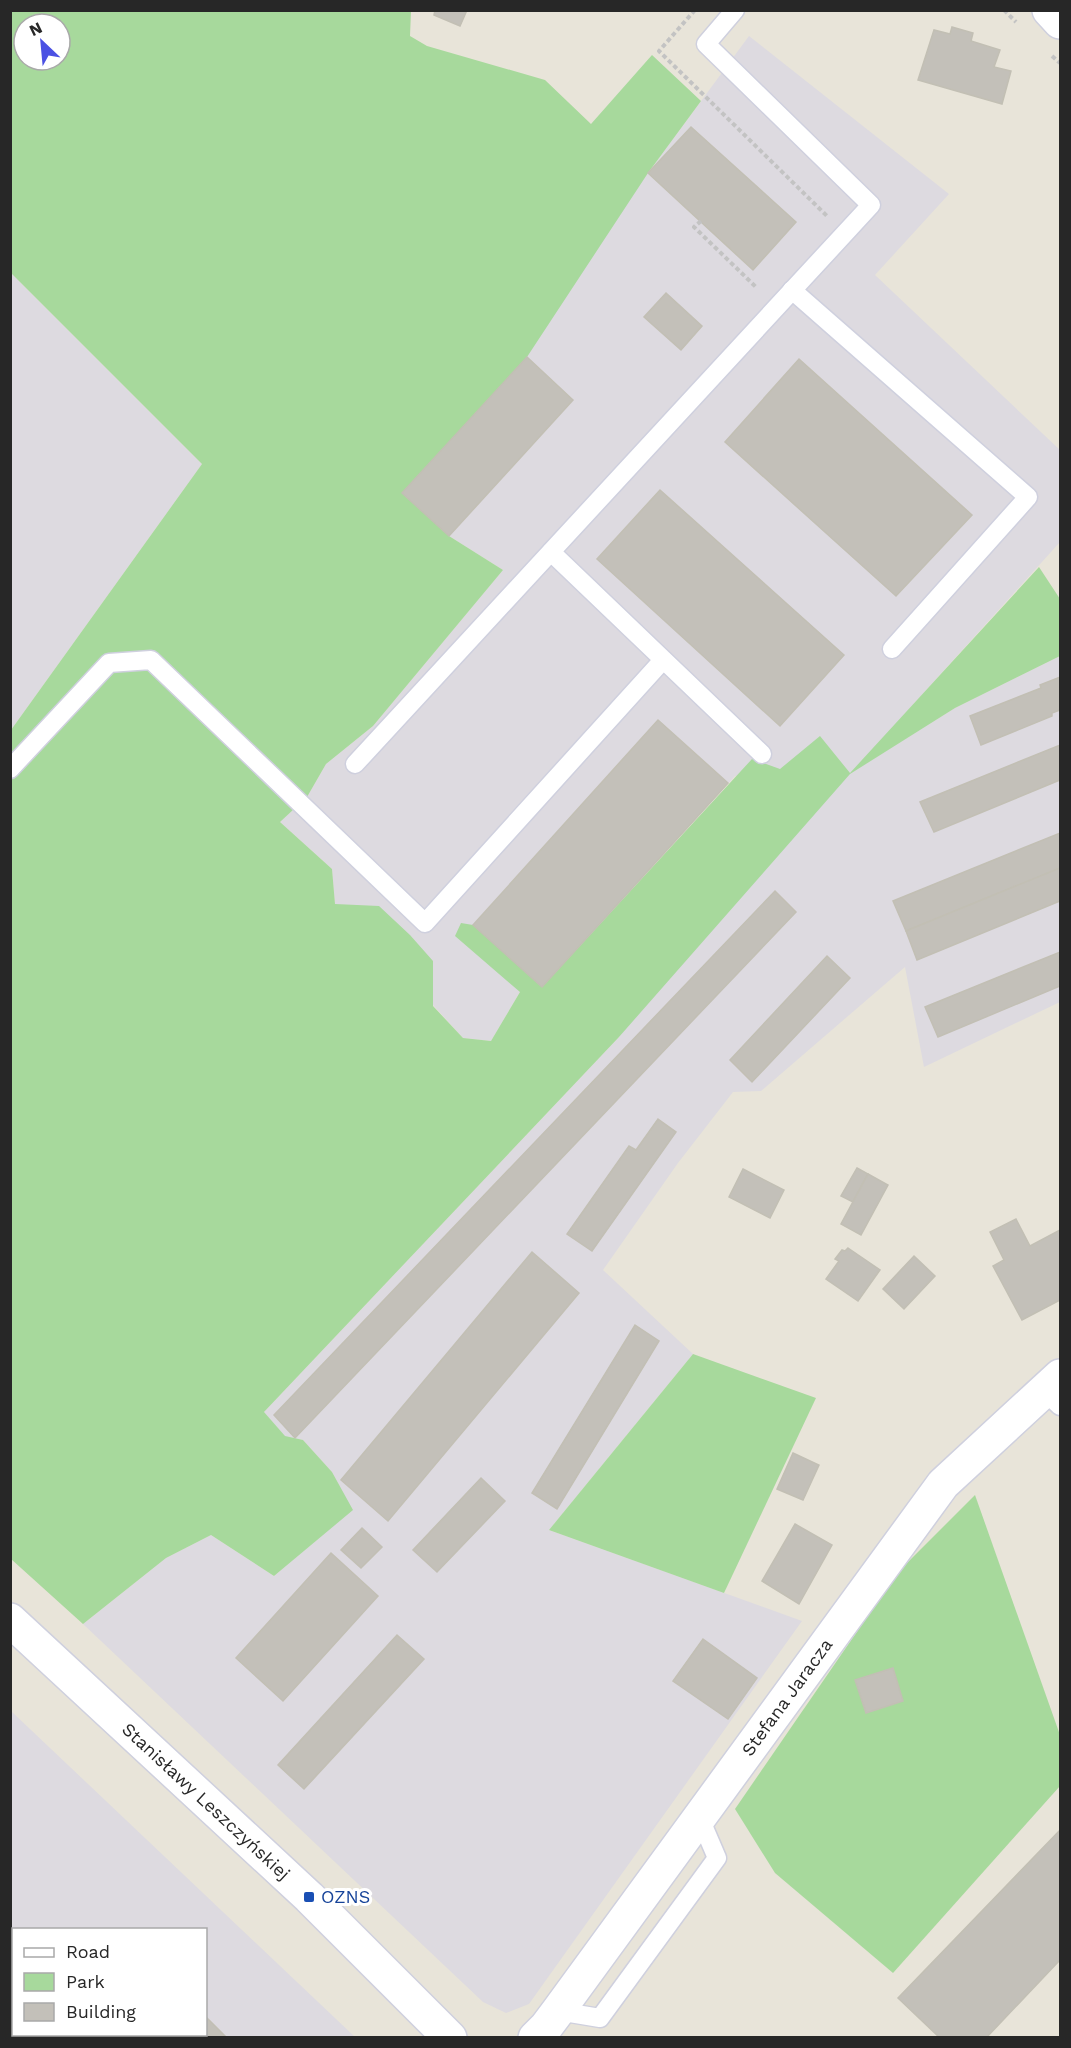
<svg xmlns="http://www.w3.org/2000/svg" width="1071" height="2048" font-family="'Work Sans',sans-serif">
  <rect width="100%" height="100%" fill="#e8e4d9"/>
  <g fill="#dddae0" fill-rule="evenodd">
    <polygon points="749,36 949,194 875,275 1060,450 1060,542 852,772 955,708 1060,656 1060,1002 924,1067 905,967 761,1091 733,1092 678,1163 603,1270 693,1354 549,1530 802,1621 529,2004 506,2013 483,2002 83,1624 166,1558 211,1535 274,1576 352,1510 332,1472 303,1440 285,1437 264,1412 619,1037 780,769 735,776 542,987 520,992 491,1041 463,1038 433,1005 433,961 335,904 332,869 280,822 307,797 326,764 373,726 503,570 449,536 402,493 648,173"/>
    <polygon points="11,273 202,464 11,730"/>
    <path d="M11,1711L355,2037H11ZM14,1930H206V2034H14Z"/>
  </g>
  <g fill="#a7d99c" fill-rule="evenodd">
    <path d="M11,11H411L410,36L427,46L545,80L591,124L652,55L701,101L648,173L527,357L402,493L449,536L503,570L373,726L326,764L307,797L280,822L332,869L335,904L379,906L410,935L433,961V1006L463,1038L491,1041L520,992L455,936L461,923L473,925L542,987L752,759L780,769L820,736L850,773L1039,567L1060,599V656L955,708L850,774L619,1037L264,1412L285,1436L303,1440L332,1472L353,1510L274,1576L211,1535L166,1558L83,1624L11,1559V730L202,464L11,273ZM24,24H60V60H24Z"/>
    <polygon points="693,1354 816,1398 724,1593 549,1530"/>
    <polygon points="975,1495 1060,1735 1060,1786 893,1973 775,1873 735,1809 898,1572"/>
  </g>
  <g fill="#c3c0b9" stroke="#c2bfb4" stroke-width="1.5">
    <polygon points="435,10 467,10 460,26 434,15"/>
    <polygon points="952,27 973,33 971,41 1000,50 994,67 1011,71 1002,104 918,80 934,30 950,34"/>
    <polygon points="691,127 796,222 753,270 648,173"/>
    <polygon points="666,293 702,326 681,350 644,317"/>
    <polygon points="527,357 573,400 449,536 402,493"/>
    <polygon points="799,359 972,515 896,596 725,442"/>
    <polygon points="660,490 844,655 780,726 597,559"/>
    <polygon points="1060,677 1060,710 1052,713 1052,716 981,745 970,716 1041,688 1040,685"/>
    <polygon points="658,720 728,783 542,987 473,925"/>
    <polygon points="1060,745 1060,780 934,832 920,802"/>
    <polygon points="1060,833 1060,868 906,931 893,901"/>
    <polygon points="1060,868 1060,901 917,960 906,931"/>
    <polygon points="775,891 796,912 295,1438 274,1415"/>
    <polygon points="1060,952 1060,986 938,1037 925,1007"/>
    <polygon points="827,956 850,978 752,1082 730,1060"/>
    <polygon points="658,1119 676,1132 592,1251 567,1234 629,1146 636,1150"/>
    <polygon points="857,1168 868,1174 853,1202 841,1196"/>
    <polygon points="743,1169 784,1190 770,1218 729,1197"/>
    <polygon points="868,1174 888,1185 861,1235 841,1224"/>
    <polygon points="1016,1219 1030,1246 1060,1230 1060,1300 1022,1320 993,1266 1004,1260 990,1232"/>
    <polygon points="848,1248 880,1270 858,1301 826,1279 839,1261 835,1259 842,1250 845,1251"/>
    <polygon points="532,1252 579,1293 388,1521 341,1480"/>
    <polygon points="914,1256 935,1276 904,1309 883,1289"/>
    <polygon points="635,1325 659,1341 557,1509 532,1493"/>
    <polygon points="793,1453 819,1465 803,1500 777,1489"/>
    <polygon points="481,1478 505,1501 437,1572 413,1550"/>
    <polygon points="795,1524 832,1545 799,1604 762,1581"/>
    <polygon points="362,1528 382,1547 361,1568 341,1550"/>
    <polygon points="331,1553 378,1596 283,1701 236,1658"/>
    <polygon points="397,1635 424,1659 304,1789 278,1765"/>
    <polygon points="703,1639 757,1678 728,1719 673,1681"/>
    <polygon points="893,1668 903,1701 866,1713 855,1680"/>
    <polygon points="1060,1830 1060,1960 986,2038 940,2038 898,1998"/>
    <polygon points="206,2017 227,2038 137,2038 136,2034 206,2034"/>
  </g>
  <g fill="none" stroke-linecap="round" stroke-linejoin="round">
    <defs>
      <g id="service">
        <polyline points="792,290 1028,497 892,649"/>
        <polyline points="551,552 762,754"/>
        <polyline points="355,764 871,205 706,44 735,10"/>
        <polyline points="10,769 109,663 151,660 425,923 663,660"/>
        <polyline points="1044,1391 1060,1406"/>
        <polyline points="558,2011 600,2018 717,1858 699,1816"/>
      </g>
      <g id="minor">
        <path id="s1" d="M535,2038L546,2027L558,2011L943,1484L1060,1376"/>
      </g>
      <g id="tertiary">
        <polyline points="1049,10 1060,22"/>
        <path id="s2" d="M10,1620L309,1897L450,2038"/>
      </g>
    </defs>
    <use href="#service" stroke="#cfd0de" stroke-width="21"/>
    <use href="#minor" stroke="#cfd0de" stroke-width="36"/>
    <use href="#tertiary" stroke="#cfd0de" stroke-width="36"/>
    <g stroke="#c3c3c3" stroke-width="4" stroke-dasharray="4.5 3" stroke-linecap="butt">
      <polyline points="695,10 659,51 827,216"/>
      <polyline points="1004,10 1016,22"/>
      <polyline points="1052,56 1060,63"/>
      <polyline points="701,221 694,227 757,288"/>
    </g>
    <use href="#service" stroke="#fff" stroke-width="18"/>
    <use href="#minor" stroke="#fff" stroke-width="33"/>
    <use href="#tertiary" stroke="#fff" stroke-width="33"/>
  </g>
  <rect fill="#1a4fb4" stroke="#fff" stroke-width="2" x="303" y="1891" width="12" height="12" rx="3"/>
  <g text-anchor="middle" stroke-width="6" stroke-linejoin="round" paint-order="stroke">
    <g font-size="18" fill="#272727" stroke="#fff">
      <text dy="6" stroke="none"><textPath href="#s1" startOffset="424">Stefana Jaracza</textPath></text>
      <text dy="6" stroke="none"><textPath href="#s2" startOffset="267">Stanisławy Leszczyńskiej</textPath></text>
    </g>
    <g font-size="18" fill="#164399" stroke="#fff" text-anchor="start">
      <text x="321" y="1903">OZNS</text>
    </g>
  </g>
  <rect width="1071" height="2048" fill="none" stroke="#272727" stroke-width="24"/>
  <rect x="12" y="1928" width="195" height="108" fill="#ffffff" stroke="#a9a9a9" stroke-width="1.5"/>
  <rect x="24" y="1948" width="30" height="9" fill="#ffffff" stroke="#a9a9a9" stroke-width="1.5"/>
  <text x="66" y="1958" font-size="18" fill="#272727">Road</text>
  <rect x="24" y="1973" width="30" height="18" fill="#a7d99c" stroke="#a9a9a9" stroke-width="1.5"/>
  <text x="66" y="1988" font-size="18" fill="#272727">Park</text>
  <rect x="24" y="2003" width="30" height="18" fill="#c3c0b9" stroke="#a9a9a9" stroke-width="1.5"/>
  <text x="66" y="2018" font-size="18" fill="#272727">Building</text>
  <g transform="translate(42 42) rotate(334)"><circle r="28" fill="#ffffff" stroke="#a9a9a9" stroke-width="1.5"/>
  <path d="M0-4.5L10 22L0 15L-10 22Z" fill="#4b51e3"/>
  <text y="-9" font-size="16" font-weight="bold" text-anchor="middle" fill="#272727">N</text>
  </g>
</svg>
